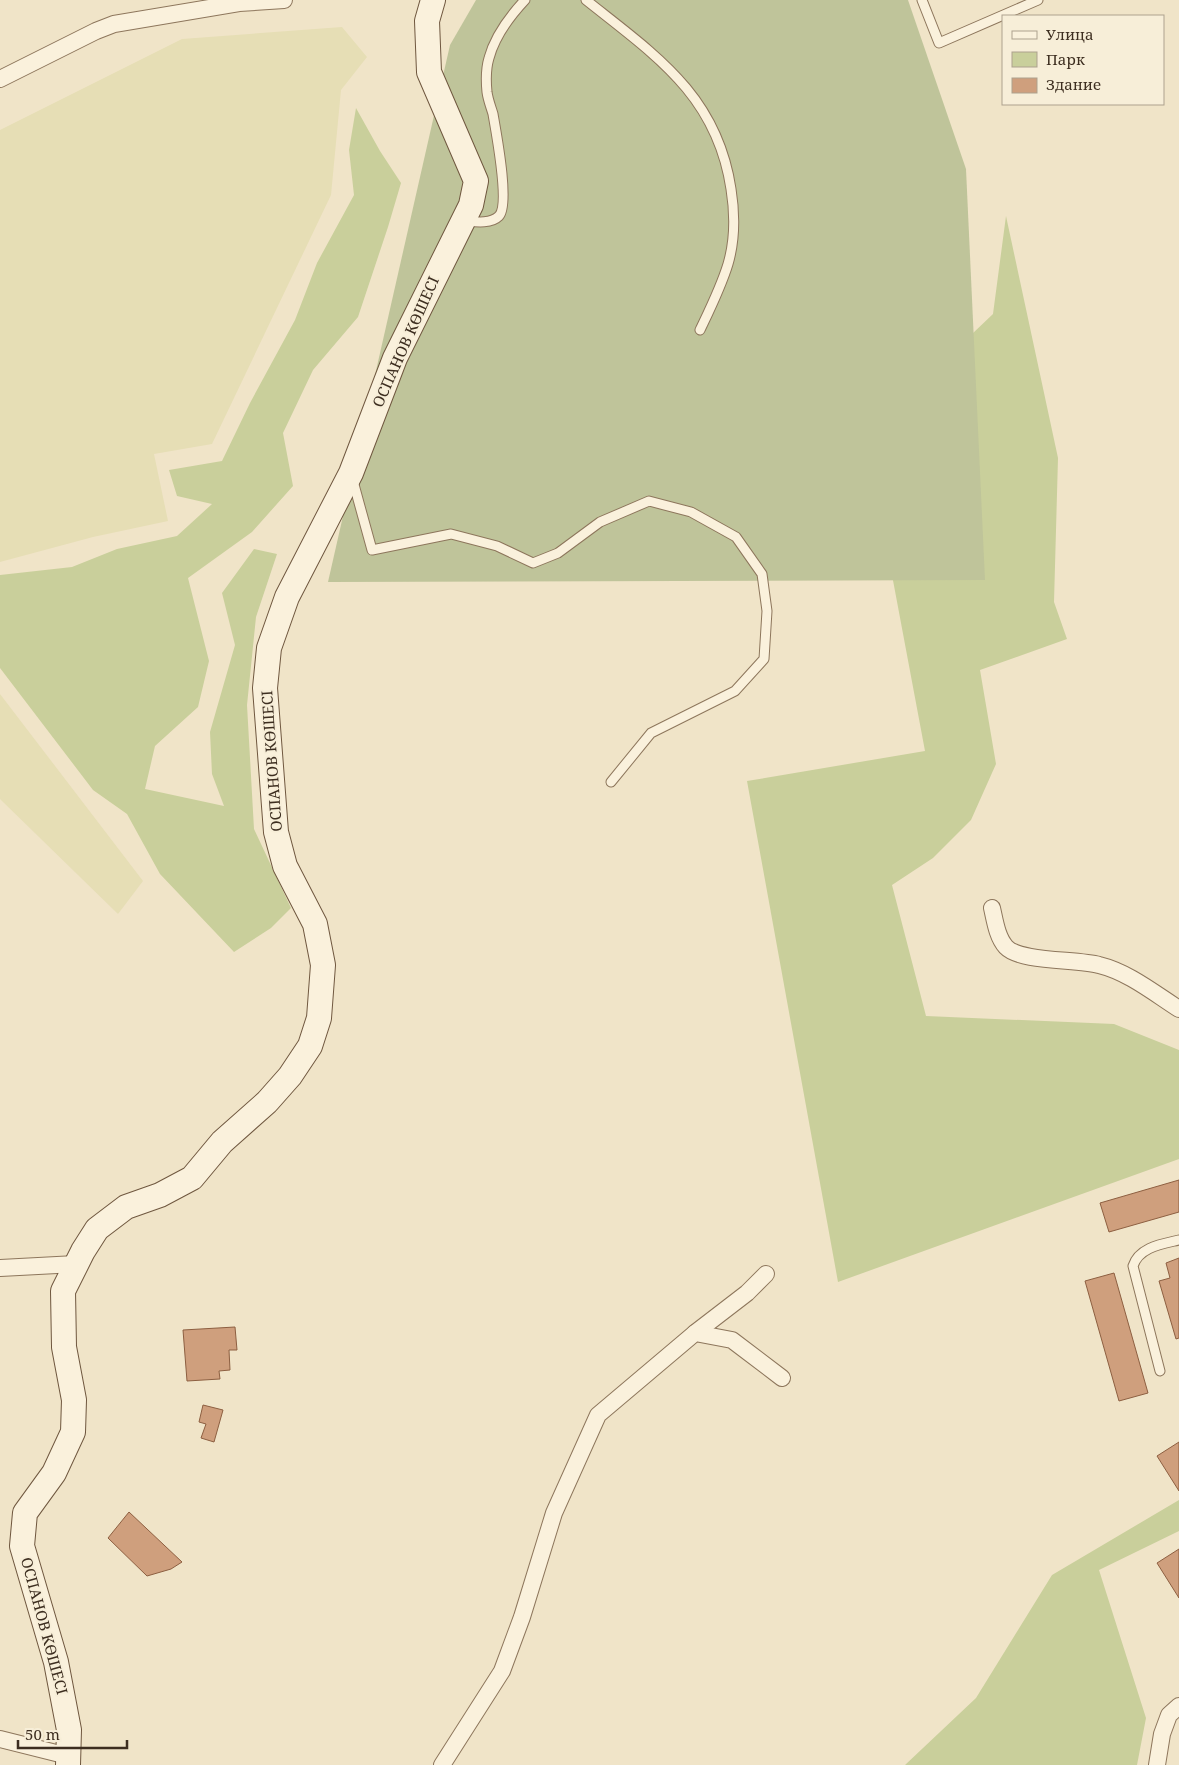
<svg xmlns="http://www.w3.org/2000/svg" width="1179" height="1765" font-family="'Noto Serif',serif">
  <rect width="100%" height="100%" fill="#f0e4c8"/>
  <g fill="#e6deb5">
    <polygon points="342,27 367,57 341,90 331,195 212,444 154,454 168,521 93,537 0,562 0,130 182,39"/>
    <polygon points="0,694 143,881 118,914 0,799"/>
  </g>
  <g fill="#c9cf9b">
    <polygon points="356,108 380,151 401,183 388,227 358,317 313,370 283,433 293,486 252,532 188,578 209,661 198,707 155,746 145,789 224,806 212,774 210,732 235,645 222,593 254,549 277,554 256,617 247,705 254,829 291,908 271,928 234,952 160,874 127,814 93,790 0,668 0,575 72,567 117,549 177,536 212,504 177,496 169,470 222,461 250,403 295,320 317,263 354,195 349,150"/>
    <polygon points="1006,216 1058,458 1054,602 1067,639 980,670 996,764 971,820 933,858 892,885 926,1016 1114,1024 1179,1050 1179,1159 838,1282 747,781 925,751 880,511 804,494 993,314"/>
    <polygon points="1179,1500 1179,1531 1099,1570 1146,1718 1137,1765 905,1765 976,1698 1052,1575"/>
  </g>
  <polygon fill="#bfc49a" points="476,0 908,0 966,169 985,580 328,582 450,45"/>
  <g fill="#cf9f7d" stroke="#8d5f41">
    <polygon points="1179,1180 1179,1212 1109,1232 1100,1203"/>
    <polygon points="1179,1258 1179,1338 1176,1339 1159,1281 1170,1278 1166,1263"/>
    <polygon points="1114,1273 1148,1393 1119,1401 1085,1281"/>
    <polygon points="235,1327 237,1350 229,1350 230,1370 219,1371 220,1379 187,1381 183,1330"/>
    <polygon points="203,1405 223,1410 214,1442 201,1438 206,1424 199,1422"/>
    <polygon points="1179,1442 1179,1491 1157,1456"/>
    <polygon points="129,1512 182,1562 171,1569 147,1576 108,1538"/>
    <polygon points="1179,1549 1179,1598 1157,1563"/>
  </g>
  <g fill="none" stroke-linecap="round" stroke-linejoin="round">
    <defs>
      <g id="lane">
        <path d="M586,0C655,55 717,95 731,189C735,214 735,240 728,264C721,287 710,309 700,330"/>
        <polyline points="922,0 939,43 1038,0"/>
        <path d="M466,221C476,222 491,224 499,216C510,204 496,132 493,114C491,107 488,100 487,92C486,82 486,68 489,58C495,36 510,16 525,0"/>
        <polyline points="353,481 372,550 451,534 497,546 533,563 558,553 600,522 649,501 691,512 736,537 762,574 767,611 764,659 735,691 651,733 611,782"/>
        <path d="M1160,1371L1133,1266C1139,1247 1162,1244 1179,1240"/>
      </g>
      <g id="street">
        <polyline points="0,79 96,31 114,24 239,3 284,0"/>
        <path d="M992,908C995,921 997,937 1006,947C1020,962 1077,959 1099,965C1128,972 1154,993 1179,1009"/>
        <polyline points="0,1268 76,1264"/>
        <polyline points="695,1333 747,1293 766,1274"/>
        <polyline points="0,1739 68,1756"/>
        <polyline points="442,1765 502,1671 522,1617 554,1513 598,1415 695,1333 732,1340 782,1378"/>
        <polyline points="1157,1765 1162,1734 1169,1715 1179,1706"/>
      </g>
      <polyline id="secondary" points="68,1765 69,1730 56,1662 22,1546 25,1513 54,1473 73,1432 74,1400 64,1347 63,1291 83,1251 97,1229 126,1207 160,1195 192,1178 222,1142 267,1102 290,1076 310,1046 319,1018 323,965 315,924 285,866 276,832 265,688 269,648 287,597 351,473 395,358 471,205 476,181 429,72 427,21 433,0"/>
    </defs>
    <use href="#lane" stroke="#8d765c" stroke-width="11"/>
    <use href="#street" stroke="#8d765c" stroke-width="18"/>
    <use href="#secondary" stroke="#6f573f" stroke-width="26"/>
    <use href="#lane" stroke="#faf1dc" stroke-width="9"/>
    <use href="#street" stroke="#faf1dc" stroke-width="16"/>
    <use href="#secondary" stroke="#faf1dc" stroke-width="24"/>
  </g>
  <g text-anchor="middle" stroke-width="4" stroke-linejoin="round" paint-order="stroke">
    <g font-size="15" fill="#3d2e20" stroke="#f7eed8">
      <text transform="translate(406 342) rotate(-66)" y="5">ОСПАНОВ КӨШЕСІ</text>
      <text transform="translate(272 761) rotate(-94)" y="5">ОСПАНОВ КӨШЕСІ</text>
      <text transform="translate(44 1626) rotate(75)" y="5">ОСПАНОВ КӨШЕСІ</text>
    </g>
  </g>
  <rect x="1002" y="15" width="162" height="90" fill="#f7eed8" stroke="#ada18e"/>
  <rect x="1012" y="31" width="25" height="8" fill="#faf1dc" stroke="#ada18e"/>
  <text x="1046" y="40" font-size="15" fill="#3d2e20">Улица</text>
  <rect x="1012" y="52" width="25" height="15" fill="#c9cf9b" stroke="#ada18e"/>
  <text x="1046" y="65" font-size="15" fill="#3d2e20">Парк</text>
  <rect x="1012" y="78" width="25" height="15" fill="#cf9f7d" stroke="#ada18e"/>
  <text x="1046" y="90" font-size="15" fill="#3d2e20">Здание</text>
  <path d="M18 1740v8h109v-8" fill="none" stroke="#3d2e20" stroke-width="2.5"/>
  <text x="25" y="1740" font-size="15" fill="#3d2e20" stroke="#f7eed8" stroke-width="4" paint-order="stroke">50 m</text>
</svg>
